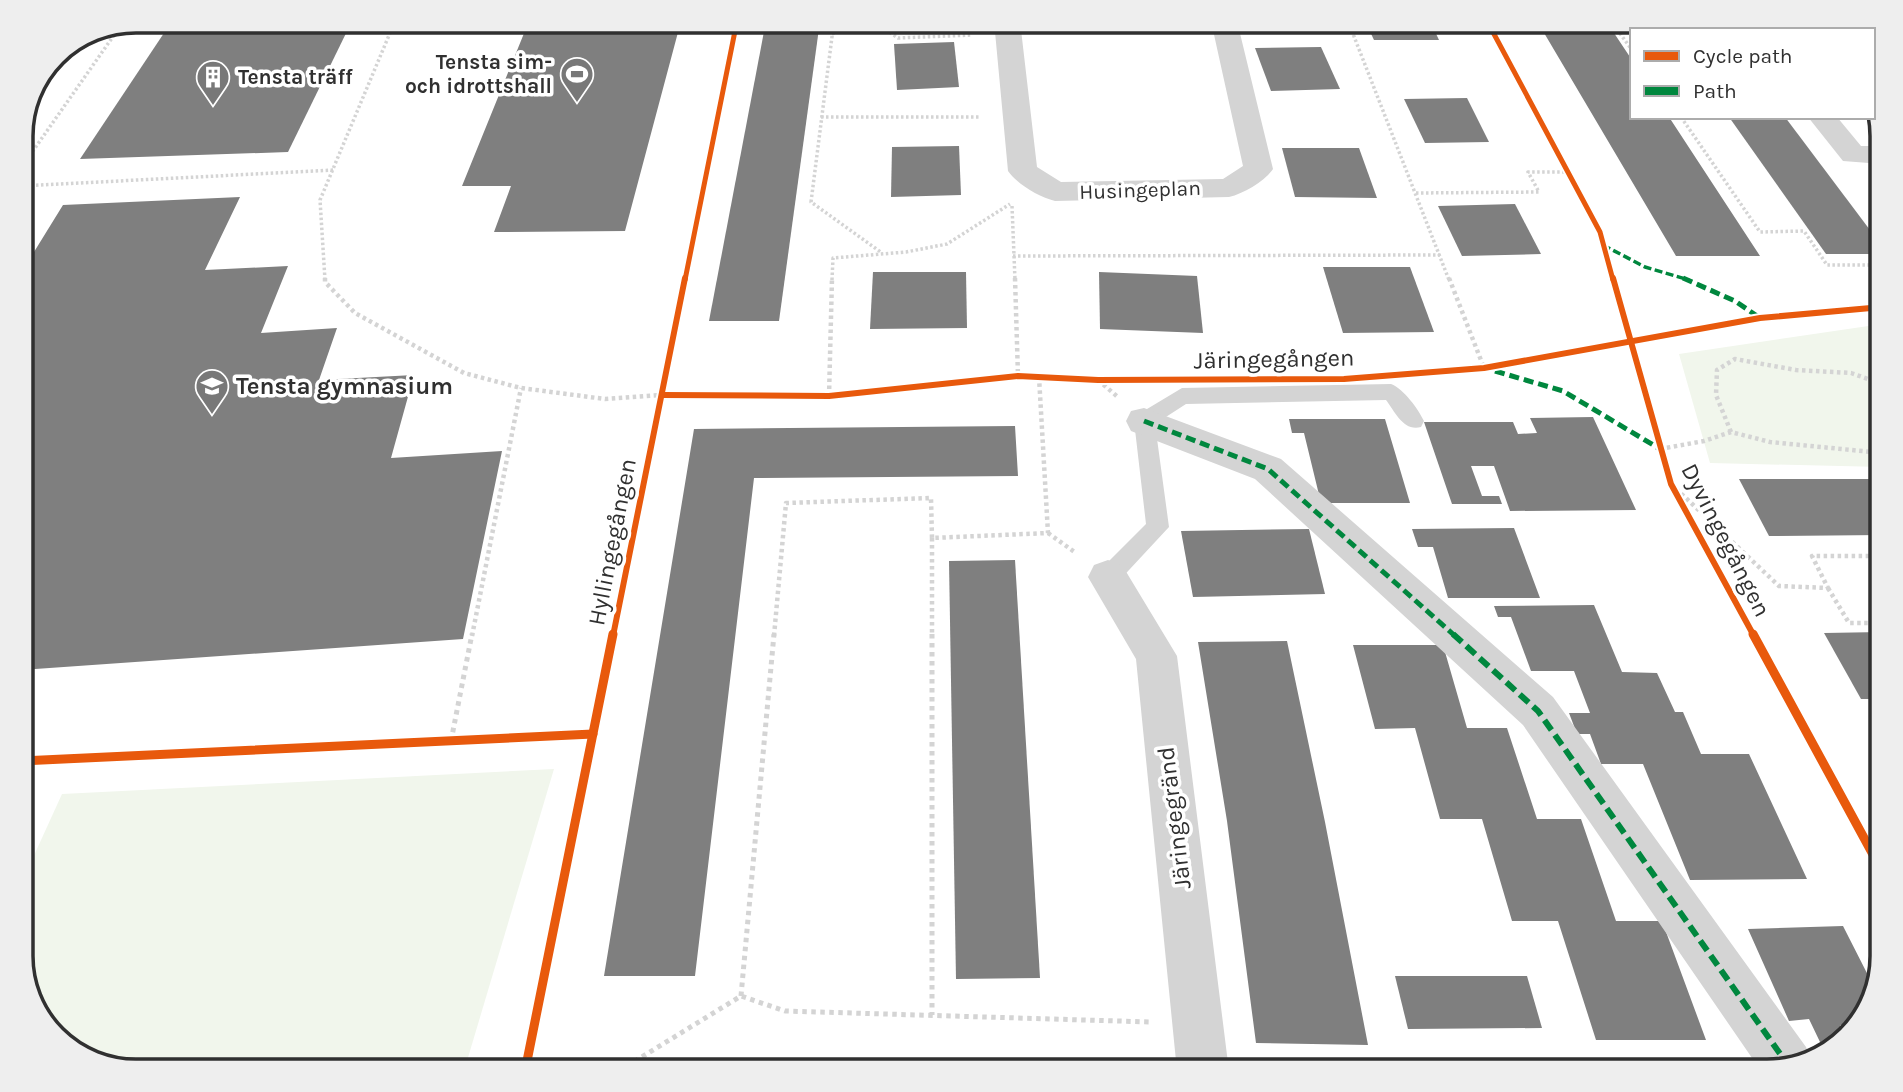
<svg xmlns="http://www.w3.org/2000/svg" width="1903" height="1092" font-family="Karla,sans-serif">
  <rect width="100%" height="100%" fill="#fff"/>
  <g fill="#f1f6ec">
    <polygon points="1882,324 1882,467 1710,463 1679,354"/>
    <polygon points="554,769 464,1071 136,1071 79,1056 37,1014 21,963 21,884 62,794"/>
  </g>
  <g fill="#7f7f7f">
    <polygon points="172,21 352,21 288,152 80,159"/>
    <polygon points="529,21 681,21 625,231 494,232 511,186 462,186"/>
    <polygon points="766,21 820,21 779,321 709,321"/>
    <polygon points="1365,21 1430,21 1439,40 1374,40"/>
    <polygon points="1537,21 1606,21 1632,60 1632,117 1669,117 1760,256 1676,256"/>
    <polygon points="1683,21 1767,21 1797,29 1690,30"/>
    <polygon points="954,42 959,87 897,90 894,44"/>
    <polygon points="74,47 35,101 34,100 55,54"/>
    <polygon points="1321,47 1340,89 1271,91 1255,48"/>
    <polygon points="1467,98 1489,142 1425,143 1404,99"/>
    <polygon points="1729,117 1785,117 1882,246 1882,254 1826,254"/>
    <polygon points="959,146 961,195 891,197 892,147"/>
    <polygon points="1282,148 1359,148 1377,198 1295,197"/>
    <polygon points="240,197 205,270 288,266 261,333 337,328 319,380 414,375 391,458 502,451 463,639 21,670 21,273 63,205"/>
    <polygon points="1515,204 1541,254 1462,256 1438,206"/>
    <polygon points="1323,267 1410,267 1434,332 1343,333"/>
    <polygon points="873,272 966,272 967,328 870,329"/>
    <polygon points="1099,272 1197,276 1203,333 1100,329"/>
    <polygon points="1593,417 1636,510 1510,511 1494,466 1471,466 1482,496 1499,496 1502,504 1452,504 1424,422 1513,422 1518,434 1537,433 1530,418"/>
    <polygon points="1289,419 1385,419 1410,503 1321,503 1304,433 1292,433"/>
    <polygon points="1015,426 1018,476 754,478 695,976 604,976 694,429"/>
    <polygon points="1739,479 1882,479 1882,535 1769,536"/>
    <polygon points="1514,528 1540,598 1448,598 1433,547 1418,547 1412,529"/>
    <polygon points="1309,529 1325,594 1193,597 1181,531"/>
    <polygon points="1015,560 1040,978 956,979 949,561"/>
    <polygon points="1594,605 1622,672 1657,673 1675,712 1683,712 1701,754 1749,754 1807,879 1690,880 1643,764 1601,764 1590,734 1577,734 1569,713 1590,713 1574,671 1531,671 1511,617 1498,617 1494,606"/>
    <polygon points="1882,632 1882,699 1861,699 1824,633"/>
    <polygon points="1287,641 1325,822 1368,1045 1256,1043 1227,821 1198,642"/>
    <polygon points="1353,645 1443,645 1467,728 1507,728 1537,819 1581,819 1616,921 1662,921 1706,1040 1596,1040 1558,921 1512,921 1482,819 1440,819 1415,728 1375,729"/>
    <polygon points="1843,926 1874,987 1867,1013 1856,1024 1840,1025 1845,1035 1839,1041 1820,1042 1809,1019 1789,1021 1748,929"/>
    <polygon points="1395,976 1527,976 1542,1028 1408,1029"/>
  </g>
  <g fill="none" stroke-linecap="round" stroke-linejoin="round">
    <g stroke="#d4d4d4" stroke-width="3.5" stroke-dasharray="2.5 2.5" stroke-linecap="butt">
      <polyline points="834,21 811,202 882,253"/>
      <polyline points="873,21 898,38 972,35"/>
      <polyline points="1348,21 1449,280"/>
      <polyline points="1611,21 1632,50"/>
      <polyline points="832,34 869,21"/>
      <polyline points="821,117 981,117"/>
      <polyline points="1681,117 1760,232 1804,231 1827,265 1882,265"/>
      <polyline points="21,168 119,28"/>
      <polyline points="21,186 333,170"/>
      <polyline points="1873,186 1882,196"/>
      <polyline points="1416,193 1539,192 1528,172 1568,172"/>
      <polyline points="1012,206 1015,280"/>
      <polyline points="1013,256 1440,255"/>
      <polyline points="1874,266 1882,277"/>
      <polyline points="325,280 320,200 395,21"/>
      <polyline points="832,280 833,258 906,252 947,244 1010,204"/>
    </g>
    <g stroke="#d4d4d4" stroke-width="4.5" stroke-dasharray="3.5 3.5" stroke-linecap="butt">
      <polyline points="325,278 325,282 355,313 464,373 521,388 605,399 662,395"/>
      <polyline points="1015,278 1018,376"/>
      <polyline points="1449,278 1484,368"/>
      <polyline points="1098,380 1119,398"/>
      <polyline points="829,396 832,278"/>
      <polyline points="1731,432 1716,395 1717,370 1735,359 1796,370 1851,373 1882,384"/>
      <polyline points="1660,449 1704,441 1731,432 1770,442 1882,453"/>
      <polyline points="1671,484 1779,586 1828,588 1812,556 1882,556"/>
      <polyline points="1048,533 1076,553"/>
      <polyline points="932,538 932,636"/>
      <polyline points="1828,588 1849,623 1882,623"/>
      <polyline points="472,636 521,388"/>
      <polyline points="774,636 786,503 931,498 932,538 1048,533 1039,377"/>
    </g>
    <g stroke="#d4d4d4" stroke-width="5" stroke-dasharray="4.5 4.5" stroke-linecap="butt">
      <polyline points="932,634 932,1015"/>
      <polyline points="451,741 472,634"/>
      <polyline points="741,996 774,634"/>
      <polyline points="527,1059 591,1071"/>
      <polyline points="619,1071 741,996 785,1011 1151,1022"/>
    </g>
    <path fill="#d4d4d4" fill-rule="evenodd" d="M1391,384C1404,389 1418,409 1424,421L1421,427C1404,432 1395,412 1386,400L1186,404L1155,424L1169,527L1116,584L1108,587L1100,584L1096,577L1100,570L1146,524L1134,421L1137,415L1182,388Z"/>
    <g fill="#d4d4d4" fill-rule="evenodd">
      <path d="M994,21H1020L1037,167L1061,182L1223,179L1243,166L1211,21H1237L1273,169C1264,182 1244,193 1229,197L1055,201C1039,197 1018,185 1008,171Z"/>
      <polygon points="1808,117 1837,117 1861,146 1882,146 1882,164 1843,161"/>
      <polygon points="1144,408 1281,459 1553,697 1806,1047 1811,1059 1761,1071 1523,725 1255,479 1131,431 1126,421 1131,411"/>
      <polygon points="1108,560 1122,565 1177,656 1229,1071 1177,1071 1136,659 1088,577 1094,565"/>
    </g>
    <polyline stroke="#00873e" stroke-width="3.5" stroke-dasharray="8 3.5" stroke-linecap="butt" points="1603,245 1645,267 1689,280"/>
    <g stroke="#00873e" stroke-width="5" stroke-dasharray="10 5" stroke-linecap="butt">
      <polyline points="1683,278 1735,301 1760,318"/>
      <polyline points="1495,371 1563,391 1660,449"/>
      <polyline points="1144,421 1268,469 1455,636"/>
    </g>
    <polyline stroke="#00873e" stroke-width="6" stroke-dasharray="12 6" stroke-linecap="butt" points="1453,634 1538,711 1788,1065"/>
    <defs>
      <g id="cycleway-far2">
        <polyline points="1487,21 1600,232 1613,280"/>
        <polyline points="685,280 737,21"/>
      </g>
      <g id="cycleway-far1">
        <polyline points="1613,278 1671,484 1754,636"/>
        <polyline points="662,395 829,396 1018,376 1098,380 1344,379 1484,368 1760,318 1882,307"/>
        <polyline points="613,636 685,278"/>
      </g>
      <g id="cycleway">
        <polyline points="1753,634 1882,871"/>
        <polyline points="21,761 593,734"/>
        <polyline points="525,1071 613,634"/>
      </g>
    </defs>
    <use href="#cycleway-far2" stroke="#fff" stroke-width="9"/>
    <use href="#cycleway-far1" stroke="#fff" stroke-width="10"/>
    <use href="#cycleway" stroke="#fff" stroke-width="13"/>
    <use href="#cycleway-far2" stroke="#e8590c" stroke-width="5"/>
    <use href="#cycleway-far1" stroke="#e8590c" stroke-width="6"/>
    <use href="#cycleway" stroke="#e8590c" stroke-width="9"/>
  </g>
  <defs>
    <symbol id="stadium-pin" viewBox="-11 -11 22 30"><path d="M0 17L-7.5 6A9.5 9.5 0 1 1 7.5 6Z" fill="#787878" stroke="#fff"/><path d="M0-5a6.5 5 0 1 0 0 10a6.5 5 0 1 0 0-10ZM-3.5-1.8h7v3.6h-7Z" fill="#fff"/></symbol>
    <symbol id="building-pin" viewBox="-11 -11 22 30"><path d="M0 17L-7.5 6A9.5 9.5 0 1 1 7.5 6Z" fill="#787878" stroke="#fff"/><path d="M-4-6H4V6H1V3H-1V6H-4ZM-2.5-4.3h1.7v1.8h-1.7ZM.8-4.3h1.7v1.8H.8ZM-2.5-1h1.7V.8h-1.7ZM.8-1h1.7V.8H.8Z" fill="#fff"/></symbol>
    <symbol id="school-pin" viewBox="-11 -11 22 30"><path d="M0 17L-7.5 6A9.5 9.5 0 1 1 7.5 6Z" fill="#787878" stroke="#fff"/><path d="M0-5L7-2L0 1L-7-2ZM-4 1L0 2.5L4 1V4Q0 6-4 4Z" fill="#fff"/></symbol>
  </defs>
  <g fill-rule="evenodd">
    <use href="#stadium-pin" x="558" y="55" width="38" height="52"/>
    <use href="#building-pin" x="194" y="58" width="38" height="52"/>
    <use href="#school-pin" x="193" y="367" width="38" height="52"/>
  </g>
  <g text-anchor="middle" stroke-width="7" stroke-linejoin="round" paint-order="stroke">
    <g font-size="21" font-weight="bold" fill="#303030" stroke="#fff" text-anchor="end">
      <text x="552" y="69">Tensta sim-<tspan x="552" dy="24">och idrottshall</tspan></text>
      <text x="238" y="84" text-anchor="start">Tensta träff</text>
    </g>
    <g font-size="21" fill="#303030" stroke="#fff">
      <text transform="translate(1140 190) rotate(-2)" y="7">Husingeplan</text>
    </g>
    <g font-size="24" fill="#303030" stroke="#fff">
      <text transform="translate(1274 359) rotate(-1)" y="8">Järingegången</text>
      <text transform="translate(1726 540) rotate(63)" y="8">Dyvingegången</text>
      <text transform="translate(612 542) rotate(-79)" y="8">Hyllingegången</text>
      <text transform="translate(1174 818) rotate(-97)" y="8">Järingegränd</text>
    </g>
    <g font-size="24" font-weight="bold" fill="#303030" stroke="#fff" text-anchor="start">
      <text x="236" y="394">Tensta gymnasium</text>
    </g>
  </g>
  <path d="M0 0H1903V1092H0ZM136 33H1767A103 103 0 0 1 1870 136V956A103 103 0 0 1 1767 1059H136A103 103 0 0 1 33 956V136A103 103 0 0 1 136 33Z" fill="#eee" fill-rule="evenodd"/>
  <path fill="none" stroke="#303030" stroke-width="3.5" d="M136 33H1767A103 103 0 0 1 1870 136V956A103 103 0 0 1 1767 1059H136A103 103 0 0 1 33 956V136A103 103 0 0 1 136 33Z"/>
  <rect x="1630" y="28" width="245" height="91" fill="#ffffff" stroke="#acacac" stroke-width="2"/>
  <rect x="1644" y="51" width="35" height="10" fill="#e8590c" stroke="#acacac" stroke-width="2"/>
  <text x="1693" y="63" font-size="21" fill="#303030">Cycle path</text>
  <rect x="1644" y="86" width="35" height="10" fill="#00873e" stroke="#acacac" stroke-width="2"/>
  <text x="1693" y="98" font-size="21" fill="#303030">Path</text>
</svg>
